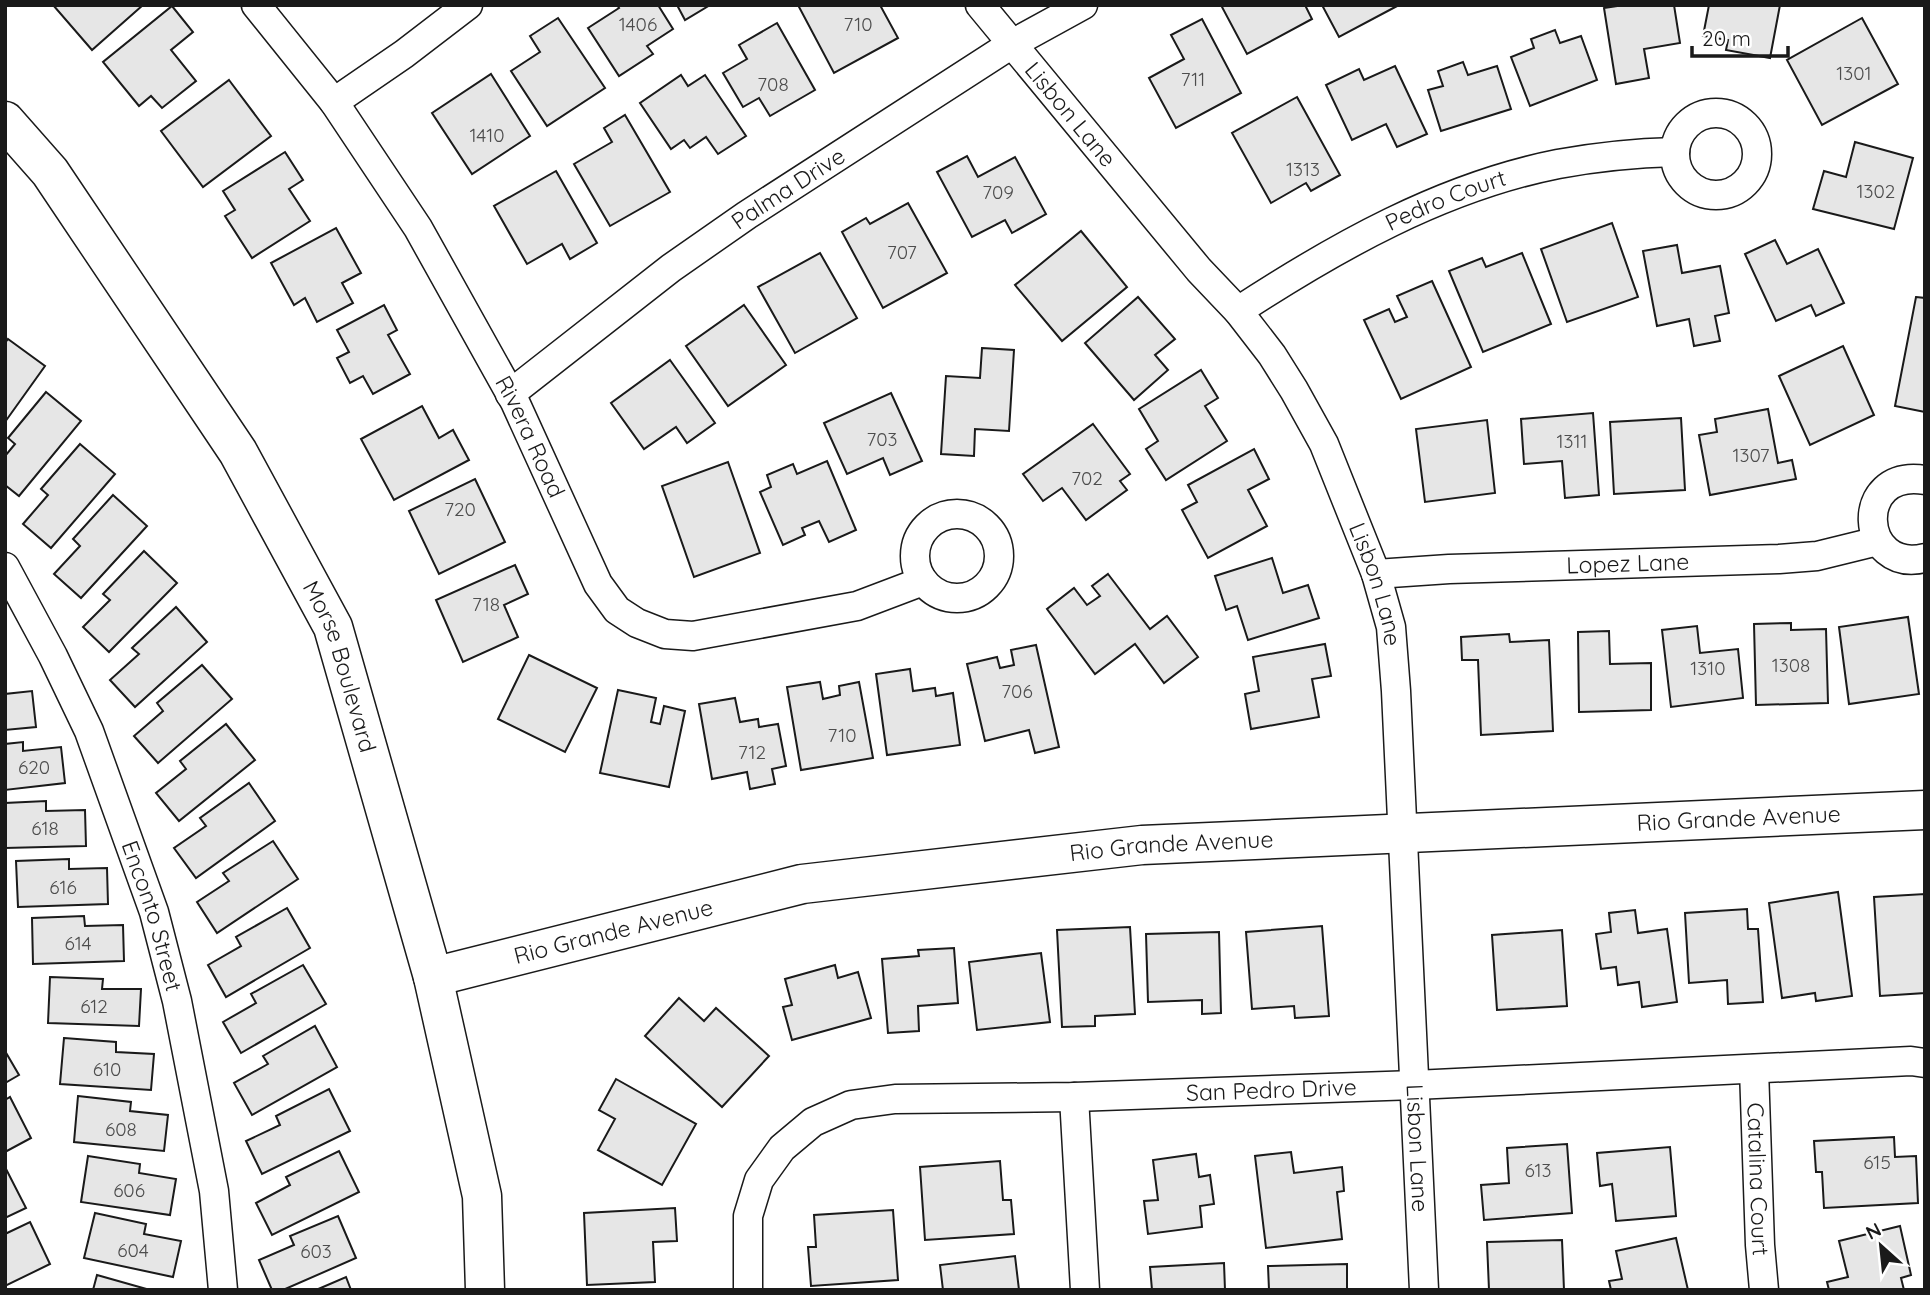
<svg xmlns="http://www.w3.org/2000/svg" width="1930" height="1295" font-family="Quicksand,sans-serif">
  <rect width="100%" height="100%" fill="#fff"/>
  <g fill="#e6e6e6" stroke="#1a1a1a" stroke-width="2">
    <polygon points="53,5 143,5 92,50"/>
    <polygon points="617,5 658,5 673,29 647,46 653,54 619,76 588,28 619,8"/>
    <polygon points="677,5 710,5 685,20"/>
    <polygon points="798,5 880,5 898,38 834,73"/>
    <polygon points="1224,5 1305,5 1312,19 1247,54 1222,7"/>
    <polygon points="1322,5 1399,5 1339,37"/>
    <polygon points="1624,5 1674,5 1680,43 1644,49 1649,78 1616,84 1604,8"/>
    <polygon points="1709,5 1780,5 1770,58 1726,50 1728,40 1703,36"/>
    <polygon points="172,6 193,32 171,50 196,81 162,108 151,96 139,106 103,62"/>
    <polygon points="558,18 605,88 547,126 511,71 540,52 530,36"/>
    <polygon points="1862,18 1898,84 1822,125 1787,60"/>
    <polygon points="1202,19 1241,93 1176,128 1149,78 1184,59 1171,35"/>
    <polygon points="777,23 815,90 770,116 759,98 743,107 723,73 747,59 739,45"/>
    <polygon points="1555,30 1560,43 1581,36 1597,80 1530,106 1511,57 1534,48 1531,39"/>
    <polygon points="1463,62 1468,75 1497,66 1511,109 1441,131 1428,90 1443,86 1438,71"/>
    <polygon points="1395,66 1427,134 1397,147 1386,124 1352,140 1326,85 1359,69 1364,80"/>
    <polygon points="491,74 530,136 472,174 432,113"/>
    <polygon points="681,75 688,86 705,75 746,136 718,154 706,137 690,148 684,140 671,149 640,103"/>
    <polygon points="229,80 271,136 203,187 161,131"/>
    <polygon points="1297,97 1340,175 1311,191 1306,183 1271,203 1232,133"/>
    <polygon points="625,115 670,192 610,226 574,164 612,142 604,128"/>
    <polygon points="1855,142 1913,158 1894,229 1813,209 1824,171 1846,177"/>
    <polygon points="285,152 303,180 289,189 310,221 252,258 225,216 235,210 223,191"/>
    <polygon points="967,156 978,177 1015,157 1046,214 1012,233 1005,220 972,237 937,172"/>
    <polygon points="556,171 597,243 570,259 562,244 527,264 494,206"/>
    <polygon points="908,203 947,273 883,308 842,232 866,218 870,224"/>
    <polygon points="1612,223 1638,297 1567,322 1541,249"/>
    <polygon points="336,228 361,273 342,283 353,303 317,322 305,298 294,305 271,263"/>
    <polygon points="1081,231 1127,287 1062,341 1015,285"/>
    <polygon points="1775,240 1787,264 1818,249 1844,303 1816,316 1811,305 1776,321 1745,254"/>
    <polygon points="1677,245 1682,273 1720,266 1729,313 1715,316 1720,341 1694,346 1689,319 1657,326 1643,251"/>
    <polygon points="820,253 857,318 795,353 758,287"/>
    <polygon points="1522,253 1551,324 1483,352 1449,271 1482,258 1486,267"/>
    <polygon points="1432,281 1471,367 1401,399 1364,320 1389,309 1395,322 1407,317 1397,296"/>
    <polygon points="1138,297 1175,339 1155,355 1168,370 1134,400 1085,343"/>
    <polygon points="1916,297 1925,298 1925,412 1895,406"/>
    <polygon points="384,305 397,330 388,335 410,374 373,394 363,376 350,383 337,358 349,352 337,330"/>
    <polygon points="744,305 786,365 728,406 686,346"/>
    <polygon points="8,339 45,366 5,422 5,343"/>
    <polygon points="1843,346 1874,415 1810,445 1779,376"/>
    <polygon points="982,348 1014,350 1009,431 975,429 974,456 941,454 946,376 980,378"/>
    <polygon points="670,360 715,423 687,443 676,427 644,449 611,403"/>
    <polygon points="1201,370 1218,398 1205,406 1227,441 1166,480 1146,449 1158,441 1139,409"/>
    <polygon points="46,392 81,421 19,496 5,485 5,456 15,444 8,438"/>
    <polygon points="891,393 922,461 890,475 883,458 847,474 824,423"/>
    <polygon points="422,406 439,438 453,430 469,460 394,500 361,439"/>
    <polygon points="1768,409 1778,463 1792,460 1796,479 1710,495 1699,435 1717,432 1715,419"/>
    <polygon points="1593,413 1599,495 1565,498 1562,461 1524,464 1521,419"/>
    <polygon points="1681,418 1685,490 1614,494 1610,422"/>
    <polygon points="1487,420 1495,493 1425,502 1416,429"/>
    <polygon points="1093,424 1130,474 1120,481 1127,490 1086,520 1062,488 1043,501 1023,474"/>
    <polygon points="80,444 115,474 51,548 23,524 48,495 41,489"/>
    <polygon points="1254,449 1269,479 1248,490 1267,526 1208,558 1182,510 1197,502 1188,485"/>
    <polygon points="827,461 856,530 829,542 819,521 802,528 805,535 783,545 760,492 771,487 767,475 793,464 797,474"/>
    <polygon points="728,462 760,553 694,577 662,486"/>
    <polygon points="475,479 505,542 439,574 409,511"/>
    <polygon points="113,495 147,526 81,598 54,574 80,546 73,539"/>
    <polygon points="144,551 177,583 109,652 83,627 110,600 103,594"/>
    <polygon points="1272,558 1283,593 1308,585 1319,618 1248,640 1237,606 1226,610 1215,576"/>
    <polygon points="515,565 528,594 504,605 518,637 463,662 436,600"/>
    <polygon points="1108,574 1150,629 1167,616 1198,657 1164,683 1135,644 1095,674 1047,609 1074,588 1087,605 1100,596 1092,586"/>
    <polygon points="176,607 207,642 135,707 110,680 139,654 132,648"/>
    <polygon points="1908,617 1919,694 1849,704 1839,627"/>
    <polygon points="1791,623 1791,630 1826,629 1828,703 1756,705 1754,624"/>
    <polygon points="1697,626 1700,653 1738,649 1743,698 1671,707 1662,630"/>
    <polygon points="1609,631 1610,664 1651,663 1651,710 1579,712 1578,632"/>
    <polygon points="1509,634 1510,642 1549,640 1553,731 1481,735 1478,660 1462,660 1461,637"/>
    <polygon points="1325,644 1331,676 1312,679 1319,717 1251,729 1245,694 1259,691 1253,657"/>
    <polygon points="1036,645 1059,747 1035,753 1029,730 985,741 967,664 997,657 1000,668 1014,665 1011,650"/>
    <polygon points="529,655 597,688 565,752 498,719"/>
    <polygon points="202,665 232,699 158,763 134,736 163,711 157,703"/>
    <polygon points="910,669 913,691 935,688 936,696 953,693 960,745 887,755 876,674"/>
    <polygon points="820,682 823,699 840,695 839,686 859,682 873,758 801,770 787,687"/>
    <polygon points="618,690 656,698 651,722 660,724 664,706 685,711 669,787 600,773"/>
    <polygon points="32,691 36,727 5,730 5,694"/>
    <polygon points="735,698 740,722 758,719 759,727 778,724 786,766 772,769 775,784 750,789 747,772 712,779 699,704"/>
    <polygon points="226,724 255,760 179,821 156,793 186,769 180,761"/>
    <polygon points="23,742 23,751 61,747 65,783 5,790 5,744"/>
    <polygon points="249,783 275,821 196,878 174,848 206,826 200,818"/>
    <polygon points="46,801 46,811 85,810 86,846 5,848 5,803"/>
    <polygon points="273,841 298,879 217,933 197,902 229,881 223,873"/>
    <polygon points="69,859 69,869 107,868 108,904 18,907 16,861"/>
    <polygon points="1838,892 1852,996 1816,1001 1815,993 1782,998 1769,903"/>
    <polygon points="1925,894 1925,993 1880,996 1874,897"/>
    <polygon points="287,908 310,948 226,997 208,965 241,946 236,937"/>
    <polygon points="1747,909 1748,929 1758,929 1763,1002 1728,1004 1727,980 1689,983 1685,913"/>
    <polygon points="1635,910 1638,933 1667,929 1677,1002 1642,1007 1639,982 1618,985 1616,967 1601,969 1596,934 1611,932 1609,913"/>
    <polygon points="84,916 85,926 123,925 124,961 33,964 32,918"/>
    <polygon points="1322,926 1329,1016 1295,1018 1294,1006 1252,1009 1246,932"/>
    <polygon points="1130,927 1135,1014 1095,1016 1095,1026 1062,1027 1057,930"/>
    <polygon points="1562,930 1567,1006 1497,1010 1492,935"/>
    <polygon points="1219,932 1221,1013 1202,1014 1202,1000 1148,1002 1146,934"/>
    <polygon points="954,948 958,1003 918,1006 919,1031 888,1033 882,959 919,956 918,950"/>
    <polygon points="1041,953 1050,1022 977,1030 969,962"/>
    <polygon points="303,965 326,1004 241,1053 223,1022 256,1003 251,994"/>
    <polygon points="835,965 838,978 858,972 871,1018 792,1040 783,1007 792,1005 785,979"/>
    <polygon points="50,977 103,979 102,989 141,989 139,1026 48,1023"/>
    <polygon points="679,998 704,1021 716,1008 769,1056 722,1107 645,1036"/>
    <polygon points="315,1026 337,1067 252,1115 234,1083 268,1064 263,1056"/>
    <polygon points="64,1038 116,1042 116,1052 154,1054 151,1090 60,1084"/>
    <polygon points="5,1051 19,1075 5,1083"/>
    <polygon points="616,1079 696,1124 662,1185 598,1150 615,1119 599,1110"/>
    <polygon points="329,1089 350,1131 262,1174 246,1141 280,1125 276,1116"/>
    <polygon points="78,1096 131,1102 130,1111 168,1115 164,1151 74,1142"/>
    <polygon points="10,1097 31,1138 5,1152 5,1100"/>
    <polygon points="1894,1137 1895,1157 1916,1156 1918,1203 1824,1208 1822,1172 1816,1172 1814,1141"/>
    <polygon points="1567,1144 1572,1213 1484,1220 1481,1185 1509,1183 1507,1148"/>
    <polygon points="1670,1147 1676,1216 1616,1221 1612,1184 1600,1186 1597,1153"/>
    <polygon points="339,1151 359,1192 272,1235 256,1203 290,1185 286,1177"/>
    <polygon points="1291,1152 1294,1173 1342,1167 1344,1191 1337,1192 1342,1239 1266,1248 1255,1156"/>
    <polygon points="1196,1154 1199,1177 1210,1175 1214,1204 1200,1206 1202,1227 1148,1234 1144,1201 1158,1200 1153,1160"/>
    <polygon points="88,1156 140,1164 139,1173 176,1179 170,1215 81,1202"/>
    <polygon points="1000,1161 1003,1200 1011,1200 1014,1234 925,1240 920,1167"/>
    <polygon points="5,1167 26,1208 5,1218"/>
    <polygon points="675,1208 677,1241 653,1242 655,1282 587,1285 584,1213"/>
    <polygon points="893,1210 898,1280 811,1286 808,1247 816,1247 814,1215"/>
    <polygon points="95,1213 146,1224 144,1234 181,1241 173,1277 84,1258"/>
    <polygon points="338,1216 356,1258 283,1290 272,1290 259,1260 294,1245 290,1236"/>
    <polygon points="30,1222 50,1264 5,1286 5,1234"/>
    <polygon points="1900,1226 1911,1275 1901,1278 1904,1290 1829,1290 1827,1282 1848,1277 1839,1241"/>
    <polygon points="1676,1238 1688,1290 1611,1290 1609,1281 1622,1279 1616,1251"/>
    <polygon points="1562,1240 1564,1290 1489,1290 1487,1242"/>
    <polygon points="1015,1256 1019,1290 943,1290 940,1265"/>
    <polygon points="1224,1263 1225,1290 1152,1290 1150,1267"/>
    <polygon points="1347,1264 1347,1290 1269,1290 1268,1266"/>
    <polygon points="97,1275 150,1290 93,1290"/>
    <polygon points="346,1277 351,1290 316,1290"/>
  </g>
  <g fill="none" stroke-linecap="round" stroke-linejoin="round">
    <defs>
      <g id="street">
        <path id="s1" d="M256,5L334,102L418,228L515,402L598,584L617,610L637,623L665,634L693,636L857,606L923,581"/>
        <path id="s2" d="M980,5L1199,270L1238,311L1272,355L1294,390L1324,444L1376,574L1391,627L1396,691L1424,1290"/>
        <polyline points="334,102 404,54 468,5"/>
        <circle cx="1716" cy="154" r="41"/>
        <path id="s3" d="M1238,311C1336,247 1442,187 1558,164C1596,157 1636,153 1675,152"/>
        <path id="s4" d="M510,394L671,268L747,215L1012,44L1083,5"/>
        <path d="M1925,480C1852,468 1859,574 1925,558"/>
        <circle cx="957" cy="556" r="42"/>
        <path id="s5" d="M5,567L53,656L89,731L154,912L177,1001L214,1191L223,1290"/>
        <path id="s6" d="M1376,574L1449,569L1779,559L1817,556L1878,541"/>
        <path id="s7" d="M1754,1069L1760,1245L1764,1290"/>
        <polyline points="1074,1097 1085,1290"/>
        <path id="s8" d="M748,1290V1216L759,1180L782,1148L813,1122L851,1105L895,1099L1074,1097L1415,1085L1911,1061L1925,1063"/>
      </g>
      <g id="secondary">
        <path id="s9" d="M5,121L50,172L238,452L333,627L433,977L482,1196L485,1290"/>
        <path id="s10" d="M433,977L802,884L1142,845L1925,810"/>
      </g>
    </defs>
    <use href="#street" stroke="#1a1a1a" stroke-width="31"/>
    <use href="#secondary" stroke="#1a1a1a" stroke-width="41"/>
    <use href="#street" stroke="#fff" stroke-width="28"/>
    <use href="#secondary" stroke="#fff" stroke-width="38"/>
  </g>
  <g text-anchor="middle" stroke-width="5" stroke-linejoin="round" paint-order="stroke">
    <g font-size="19" fill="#4d4d4d">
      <text x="638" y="31">1406</text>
      <text x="858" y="31">710</text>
      <text x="1854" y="80">1301</text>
      <text x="1193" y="86">711</text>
      <text x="773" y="91">708</text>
      <text x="487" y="142">1410</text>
      <text x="1303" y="176">1313</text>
      <text x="1876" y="198">1302</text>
      <text x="998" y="199">709</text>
      <text x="902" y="259">707</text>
      <text x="882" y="446">703</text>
      <text x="1572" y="448">1311</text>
      <text x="1751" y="462">1307</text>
      <text x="1087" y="485">702</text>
      <text x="460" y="516">720</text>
      <text x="486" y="611">718</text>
      <text x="1791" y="672">1308</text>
      <text x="1708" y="675">1310</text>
      <text x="1017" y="698">706</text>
      <text x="842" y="742">710</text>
      <text x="752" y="759">712</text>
      <text x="34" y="774">620</text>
      <text x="45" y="835">618</text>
      <text x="63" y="894">616</text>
      <text x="78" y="950">614</text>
      <text x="94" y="1013">612</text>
      <text x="107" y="1076">610</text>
      <text x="121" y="1136">608</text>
      <text x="1877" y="1169">615</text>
      <text x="1538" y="1177">613</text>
      <text x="129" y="1197">606</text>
      <text x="133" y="1257">604</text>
      <text x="316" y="1258">603</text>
    </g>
    <g font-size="23" fill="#1a1a1a" stroke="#fff">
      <text dy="8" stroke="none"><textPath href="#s2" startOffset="142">Lisbon Lane</textPath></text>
      <text dy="8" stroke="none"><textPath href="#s4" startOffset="346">Palma Drive</textPath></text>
      <text dy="8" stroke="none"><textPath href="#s3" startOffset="236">Pedro Court</textPath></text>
      <text dy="8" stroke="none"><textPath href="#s1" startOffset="513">Rivera Road</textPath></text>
      <text dy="8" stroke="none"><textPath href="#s6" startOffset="252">Lopez Lane</textPath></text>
      <text dy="8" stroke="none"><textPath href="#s2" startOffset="709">Lisbon Lane</textPath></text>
      <text dy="8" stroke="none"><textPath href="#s9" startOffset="644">Morse Boulevard</textPath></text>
      <text dy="8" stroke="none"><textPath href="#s10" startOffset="1320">Rio Grande Avenue</textPath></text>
      <text dy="8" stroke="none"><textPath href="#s10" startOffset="752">Rio Grande Avenue</textPath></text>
      <text dy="8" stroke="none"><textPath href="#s5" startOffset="380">Enconto Street</textPath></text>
      <text dy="8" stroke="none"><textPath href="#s10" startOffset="186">Rio Grande Avenue</textPath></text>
      <text dy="8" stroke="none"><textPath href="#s8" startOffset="654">San Pedro Drive</textPath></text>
      <text dy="8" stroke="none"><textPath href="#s2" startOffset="1276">Lisbon Lane</textPath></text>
      <text dy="8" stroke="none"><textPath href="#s7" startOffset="110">Catalina Court</textPath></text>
    </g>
  </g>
  <rect width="1930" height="1295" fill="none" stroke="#1a1a1a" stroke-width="14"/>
  <g transform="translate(1881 1246) rotate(333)" stroke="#ffffff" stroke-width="5" paint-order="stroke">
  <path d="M0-5L12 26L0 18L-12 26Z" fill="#1a1a1a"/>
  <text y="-10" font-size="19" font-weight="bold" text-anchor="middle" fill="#1a1a1a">N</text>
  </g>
  <path d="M1692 46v10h96v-10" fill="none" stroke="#1a1a1a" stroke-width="3.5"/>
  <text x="1702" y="46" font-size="21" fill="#1a1a1a" stroke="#ffffff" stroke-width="5" paint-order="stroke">20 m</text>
</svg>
